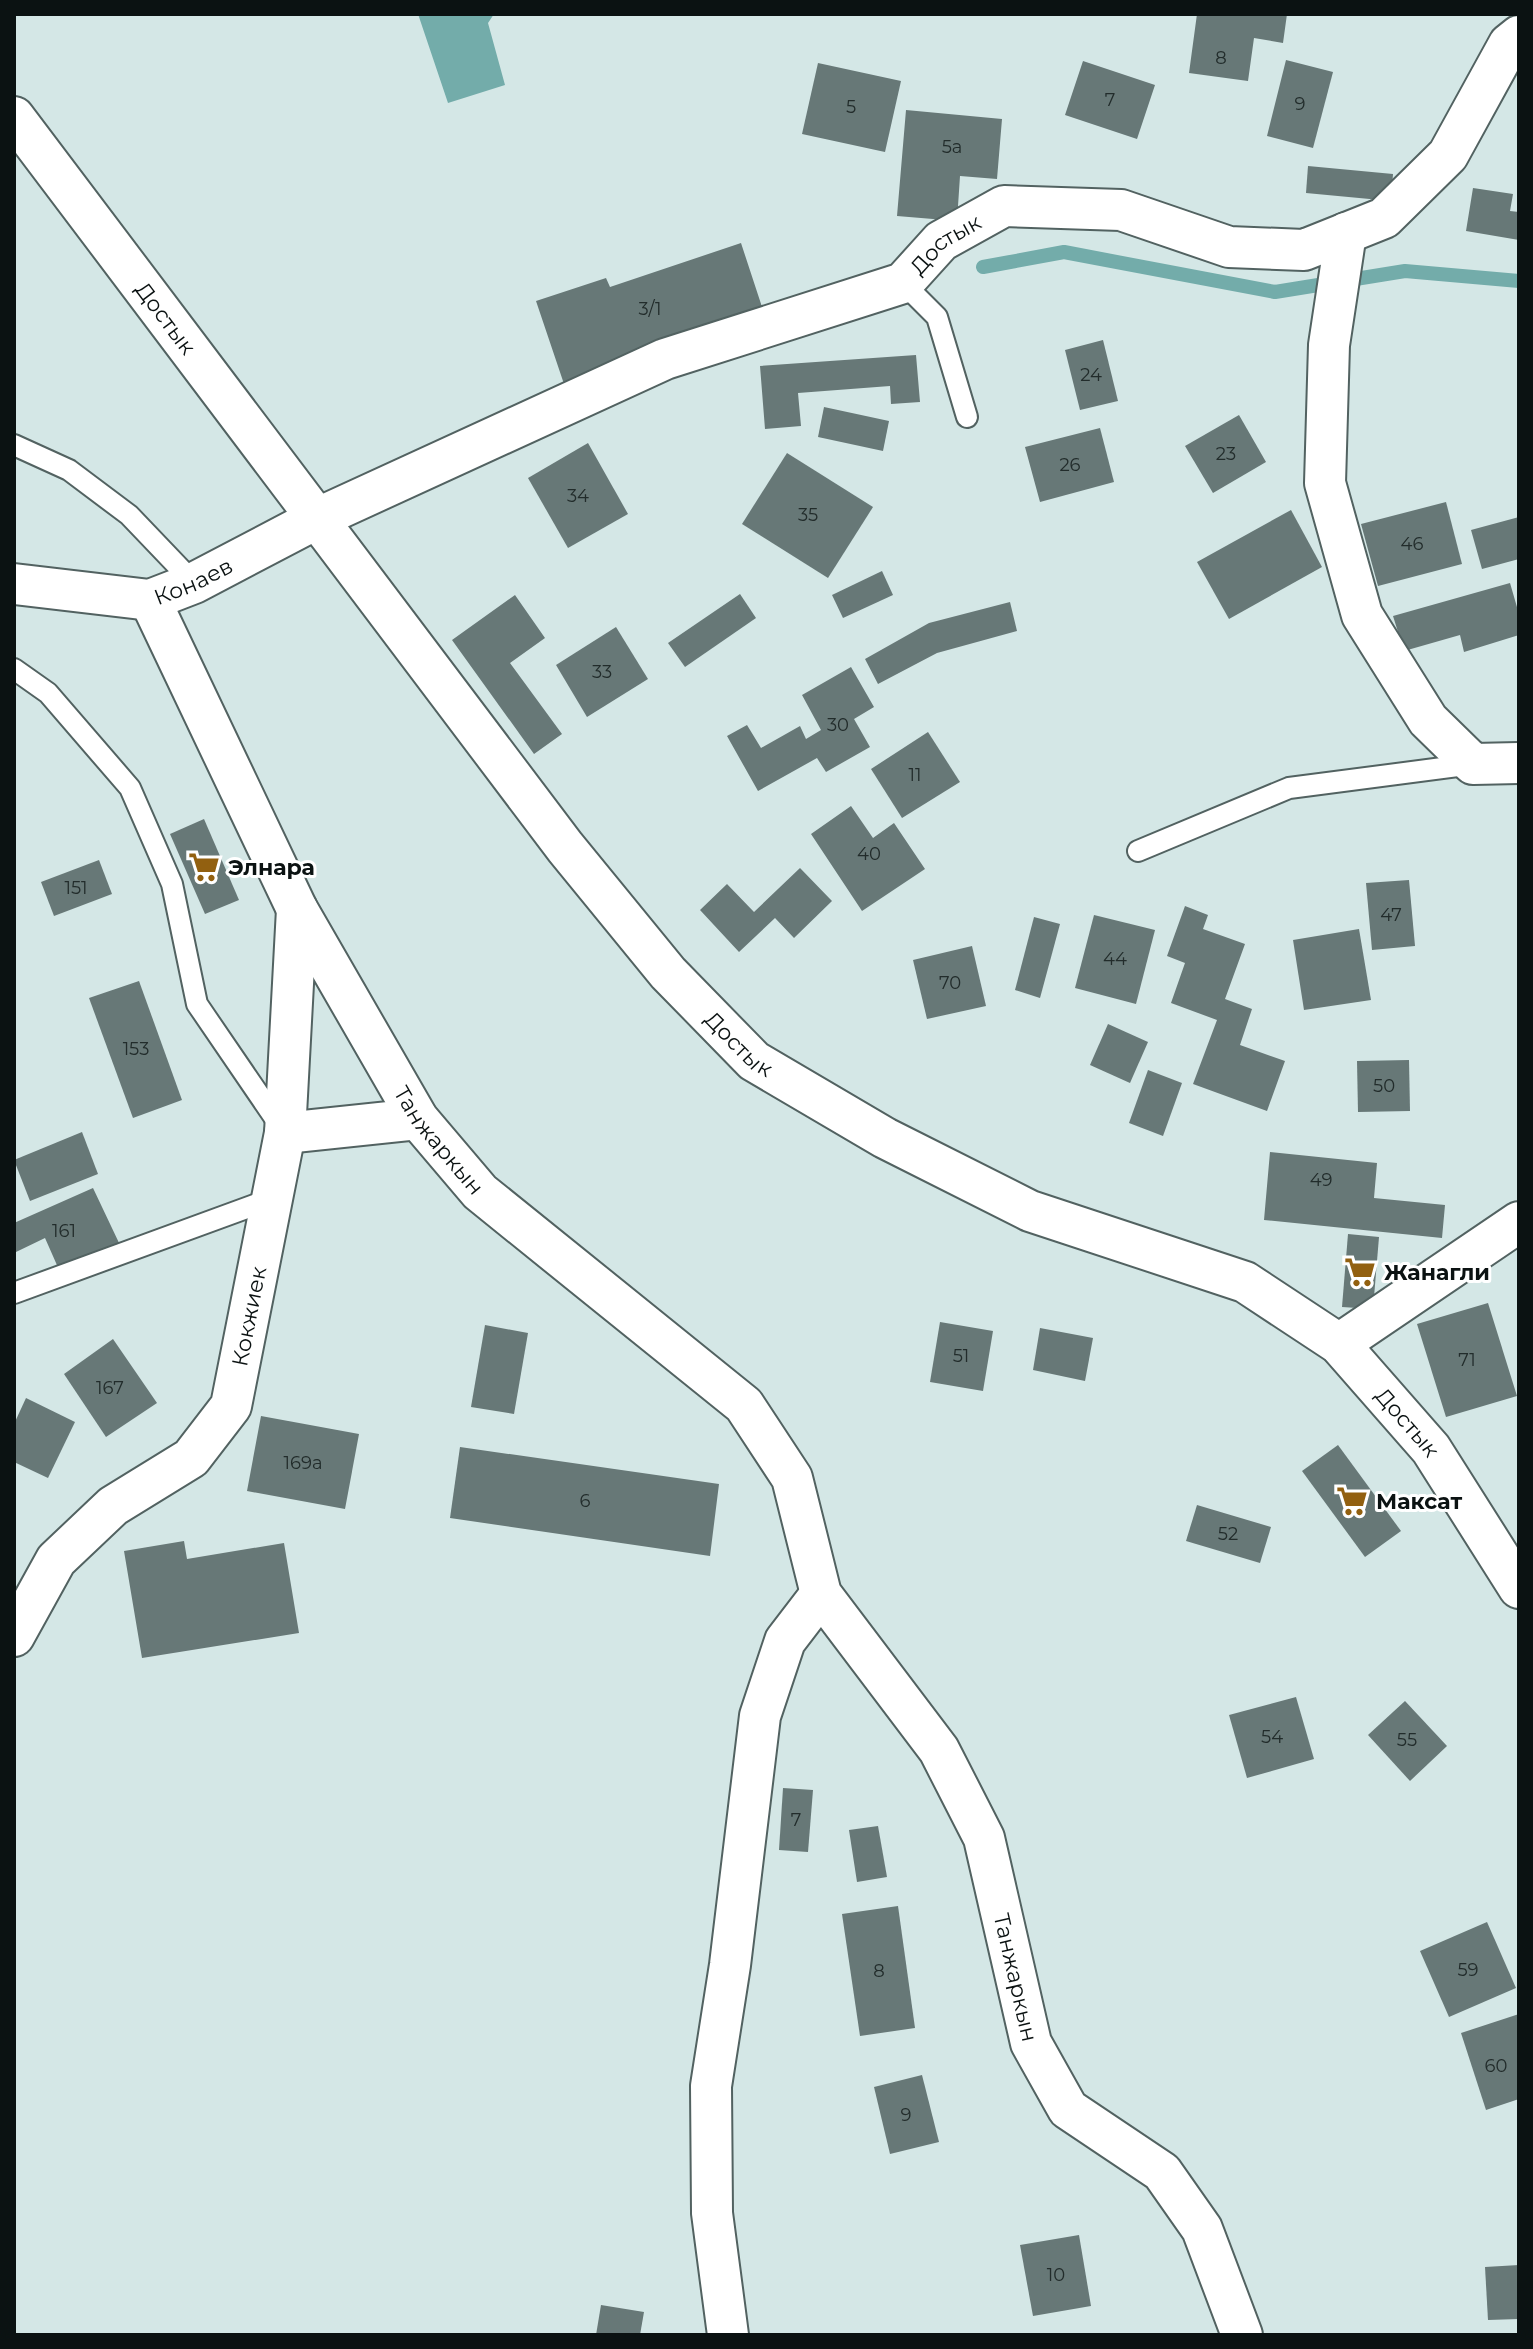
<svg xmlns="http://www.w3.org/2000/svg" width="1533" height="2349" font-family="Montserrat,sans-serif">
  <rect width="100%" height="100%" fill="#d4e7e6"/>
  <polygon fill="#73acaa" points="418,14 494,14 488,23 505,85 448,103"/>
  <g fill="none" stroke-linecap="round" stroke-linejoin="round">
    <polyline stroke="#73acaa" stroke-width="14" points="983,267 1064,252 1275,292 1405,271 1519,281"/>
  </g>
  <g fill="#677877">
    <polygon points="1197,14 1287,14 1283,43 1254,38 1248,81 1189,73"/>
    <polygon points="1286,60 1333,72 1313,148 1267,136"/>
    <polygon points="1083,61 1155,85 1137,139 1065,115"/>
    <polygon points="818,63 901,81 885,152 802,134"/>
    <polygon points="906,110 1002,119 997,179 960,176 957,221 897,216"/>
    <polygon points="1308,166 1393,174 1391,201 1306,193"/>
    <polygon points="1473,188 1513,194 1510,211 1519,212 1519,240 1466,231"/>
    <polygon points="741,243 765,316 564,384 536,301 606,278 610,287"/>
    <polygon points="1103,340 1118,401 1080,410 1065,350"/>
    <polygon points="916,355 920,402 891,404 890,386 798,393 801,426 765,429 760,366"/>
    <polygon points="824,407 889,421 883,451 818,437"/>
    <polygon points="1239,415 1266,462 1213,493 1185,446"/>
    <polygon points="1100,428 1114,482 1040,502 1025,447"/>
    <polygon points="588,443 628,514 568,548 528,478"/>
    <polygon points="787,453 873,507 828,578 742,524"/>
    <polygon points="1446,502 1462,564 1378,586 1361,524"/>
    <polygon points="1291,510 1322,567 1229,619 1197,562"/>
    <polygon points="1519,517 1519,559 1482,569 1471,530"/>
    <polygon points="882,571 893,595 843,618 832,595"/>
    <polygon points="1510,583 1519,614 1519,635 1464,652 1460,635 1404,651 1393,616"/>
    <polygon points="740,594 756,618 685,667 668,643"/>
    <polygon points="515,595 545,638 510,663 562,734 534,754 452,640"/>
    <polygon points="1010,602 1017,631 937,653 878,684 865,659 929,623"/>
    <polygon points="616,627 648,679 587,717 556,665"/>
    <polygon points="851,667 874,707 854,719 870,747 826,772 817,758 758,791 727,736 747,725 761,748 800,726 806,739 821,730 802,695"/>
    <polygon points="928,732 960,782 902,818 871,769"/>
    <polygon points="851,806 873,838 894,823 925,869 862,911 811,834"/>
    <polygon points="204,819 239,900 205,914 170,834"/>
    <polygon points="99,860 112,894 54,916 41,882"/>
    <polygon points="800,868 832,901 794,938 775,918 739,952 700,910 727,884 754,912"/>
    <polygon points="1409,880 1415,946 1372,950 1366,883"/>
    <polygon points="1185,906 1208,915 1203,929 1245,944 1225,999 1252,1009 1240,1045 1285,1061 1267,1111 1193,1084 1217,1020 1171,1003 1185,963 1167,956"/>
    <polygon points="1094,915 1155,930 1136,1004 1075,988"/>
    <polygon points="1034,917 1060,924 1040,998 1015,990"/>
    <polygon points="1359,929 1371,1000 1304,1010 1293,940"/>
    <polygon points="972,946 986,1006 927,1019 913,960"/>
    <polygon points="139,981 182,1100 133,1118 89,998"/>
    <polygon points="1108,1024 1148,1042 1130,1083 1090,1065"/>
    <polygon points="1409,1060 1410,1111 1358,1112 1357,1061"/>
    <polygon points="1148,1070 1182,1083 1163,1136 1129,1123"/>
    <polygon points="82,1132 98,1174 30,1201 14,1160"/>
    <polygon points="1270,1152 1377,1163 1374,1198 1445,1205 1442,1238 1264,1220"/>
    <polygon points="93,1188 120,1245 60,1272 45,1238 16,1252 14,1223"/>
    <polygon points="1348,1234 1379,1237 1373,1309 1342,1307"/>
    <polygon points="1488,1303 1517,1396 1446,1417 1417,1324"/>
    <polygon points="940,1322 993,1331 983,1391 930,1382"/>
    <polygon points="485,1325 528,1333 514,1414 471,1407"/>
    <polygon points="1040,1328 1093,1338 1085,1381 1033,1370"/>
    <polygon points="113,1339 157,1403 106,1437 64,1374"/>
    <polygon points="26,1398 75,1422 48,1478 14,1462 14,1424"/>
    <polygon points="261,1416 359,1434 345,1509 247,1491"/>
    <polygon points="1338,1445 1401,1531 1365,1557 1302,1471"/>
    <polygon points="460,1447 719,1484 710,1556 450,1518"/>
    <polygon points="1197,1505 1271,1527 1260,1563 1186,1541"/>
    <polygon points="184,1541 187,1559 284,1543 299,1633 142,1658 124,1551"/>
    <polygon points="1296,1697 1314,1759 1247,1778 1229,1715"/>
    <polygon points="1405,1701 1447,1746 1410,1781 1368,1735"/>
    <polygon points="783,1788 813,1790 808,1852 779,1850"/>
    <polygon points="878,1826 887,1877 857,1882 849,1830"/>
    <polygon points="898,1906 915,2028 860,2036 842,1914"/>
    <polygon points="1487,1922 1516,1988 1449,2017 1420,1951"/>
    <polygon points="1519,2014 1519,2099 1486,2110 1461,2033"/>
    <polygon points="922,2075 939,2142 890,2154 874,2087"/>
    <polygon points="1079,2235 1091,2306 1033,2316 1020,2245"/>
    <polygon points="1519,2265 1519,2319 1488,2320 1485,2267"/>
    <polygon points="601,2305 644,2312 640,2335 596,2335"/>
  </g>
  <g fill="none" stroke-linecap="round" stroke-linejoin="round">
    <defs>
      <g id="service">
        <polyline points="903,283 937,317 967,417"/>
        <polyline points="14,445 69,470 129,515 194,583"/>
        <polyline points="14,669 48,693 130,788 172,884 197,1004 281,1127"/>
        <polyline points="1138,851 1289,788 1473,764"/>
        <polyline points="14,1293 271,1199"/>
      </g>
      <g id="minor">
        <path id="s1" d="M14,117L565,847L668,973L754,1061L885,1138L1030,1211L1245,1282L1339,1344L1431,1449L1519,1588"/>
        <polyline points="1346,233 1329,345 1325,483 1362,615 1428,720 1473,764 1519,763"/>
        <path id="s2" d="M14,584L150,600L194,583L316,519L665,359L903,283L941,241L1004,206L1121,210L1229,247L1304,250L1384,218L1448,155L1509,44L1519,36"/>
        <path id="s3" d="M150,600L297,909L418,1119L480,1192L744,1405L792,1478L821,1594L939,1750L984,1838L1031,2043L1068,2109L1162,2172L1202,2229L1242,2335"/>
        <polyline points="285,1133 418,1119"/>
        <polyline points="1339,1344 1519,1222"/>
        <path id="s4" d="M14,1636L56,1560L113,1506L191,1458L231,1406L285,1133L297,909"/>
        <polyline points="728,2335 712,2213 711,2086 730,1965 760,1716 785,1641 821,1594"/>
      </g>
    </defs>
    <use href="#service" stroke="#526261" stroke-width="24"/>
    <use href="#minor" stroke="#526261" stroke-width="44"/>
    <use href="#service" stroke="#fff" stroke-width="20"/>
    <use href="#minor" stroke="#fff" stroke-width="40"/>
  </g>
  <defs>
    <symbol id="supermarket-bare" viewBox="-9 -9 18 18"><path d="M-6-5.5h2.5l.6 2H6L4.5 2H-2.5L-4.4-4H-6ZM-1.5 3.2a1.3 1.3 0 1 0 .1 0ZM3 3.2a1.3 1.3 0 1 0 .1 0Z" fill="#926010" stroke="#fff" stroke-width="2.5" paint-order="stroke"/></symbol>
  </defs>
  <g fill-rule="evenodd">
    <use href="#supermarket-bare" x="182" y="845" width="44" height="44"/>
    <use href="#supermarket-bare" x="1338" y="1250" width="44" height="44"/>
    <use href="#supermarket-bare" x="1330" y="1479" width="44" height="44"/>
  </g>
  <g text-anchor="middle" stroke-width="6" stroke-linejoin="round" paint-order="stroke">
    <g font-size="18" fill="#222c2b">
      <text x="1221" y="64">8</text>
      <text x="1110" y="106">7</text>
      <text x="1300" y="110">9</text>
      <text x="851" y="113">5</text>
      <text x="952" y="153">5а</text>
      <text x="650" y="315">3/1</text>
      <text x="1091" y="381">24</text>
      <text x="1226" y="460">23</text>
      <text x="1070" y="471">26</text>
      <text x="578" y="502">34</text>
      <text x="808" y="521">35</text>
      <text x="1412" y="550">46</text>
      <text x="602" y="678">33</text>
      <text x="838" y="731">30</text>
      <text x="915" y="781">11</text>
      <text x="869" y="860">40</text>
      <text x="76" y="894">151</text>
      <text x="1391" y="921">47</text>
      <text x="1115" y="965">44</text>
      <text x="950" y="989">70</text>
      <text x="136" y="1055">153</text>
      <text x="1384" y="1092">50</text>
      <text x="1321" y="1186">49</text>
      <text x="64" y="1237">161</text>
      <text x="961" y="1362">51</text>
      <text x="1467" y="1366">71</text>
      <text x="110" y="1394">167</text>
      <text x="303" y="1469">169а</text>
      <text x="585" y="1507">6</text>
      <text x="1228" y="1540">52</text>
      <text x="1272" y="1743">54</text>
      <text x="1407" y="1746">55</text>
      <text x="796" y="1826">7</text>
      <text x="1468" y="1976">59</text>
      <text x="879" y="1977">8</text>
      <text x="1496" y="2072">60</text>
      <text x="906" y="2121">9</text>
      <text x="1056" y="2281">10</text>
    </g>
    <g font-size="22" fill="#0b1212" stroke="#fff">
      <text dy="8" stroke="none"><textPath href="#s2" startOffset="1014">Достык</textPath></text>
      <text dy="8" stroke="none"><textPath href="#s1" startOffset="252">Достык</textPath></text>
      <text dy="8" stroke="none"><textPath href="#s2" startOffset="184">Конаев</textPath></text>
      <text dy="8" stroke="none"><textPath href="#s1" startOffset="1178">Достык</textPath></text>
      <text dy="8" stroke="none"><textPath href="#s3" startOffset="614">Танжаркын</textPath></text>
      <text dy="8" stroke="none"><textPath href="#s4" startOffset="414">Кокжиек</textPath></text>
      <text dy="8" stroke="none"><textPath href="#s1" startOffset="1958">Достык</textPath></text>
      <text dy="8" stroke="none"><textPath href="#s3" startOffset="1664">Танжаркын</textPath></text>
    </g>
    <g font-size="22" font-weight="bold" fill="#0b1212" stroke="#fff" text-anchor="start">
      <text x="228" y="875">Элнара</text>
      <text x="1384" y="1280">Жанагли</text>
      <text x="1376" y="1509">Максат</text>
    </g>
  </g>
  <rect width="1533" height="2349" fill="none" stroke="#0b1212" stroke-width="32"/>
</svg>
